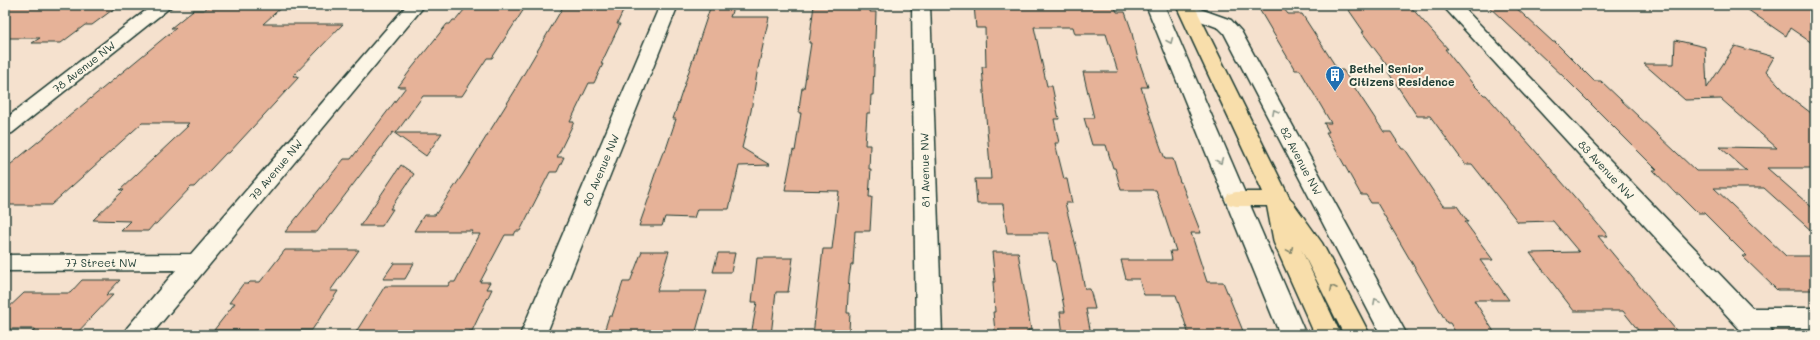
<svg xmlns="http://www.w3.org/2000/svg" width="1820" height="340" font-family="Mali,sans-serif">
  <rect width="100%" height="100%" fill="#f5e1ce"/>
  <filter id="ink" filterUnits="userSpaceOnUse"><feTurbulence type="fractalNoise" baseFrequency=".025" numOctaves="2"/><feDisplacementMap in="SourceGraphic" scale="8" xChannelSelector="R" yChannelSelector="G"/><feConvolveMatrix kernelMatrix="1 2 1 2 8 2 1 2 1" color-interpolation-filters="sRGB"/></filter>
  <g filter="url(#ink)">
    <g fill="#e6b298" stroke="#1f3d34">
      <polygon points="59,5 119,5 92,25 85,25 61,43 32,43 40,38 5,38 5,6 56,7"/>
      <polygon points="211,5 284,5 263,24 343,24 293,76 298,76 298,78 229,153 226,153 194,187 191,187 156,224 154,224 148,231 121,231 131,221 93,220 124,190 120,190 188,126 186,126 189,123 142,123 51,205 5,205 5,169 176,28 171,28 193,10 204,10"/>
      <polygon points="468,5 526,6 492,58 487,58 462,96 423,96 396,133 442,133 426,156 393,132 317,232 285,232 344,159 351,159 406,87 398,87 412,68 447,24 450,24 453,20 456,20"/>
      <polygon points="711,5 734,5 730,17 769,17 757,73 751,111 742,148 770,165 739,166 729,209 697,209 694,218 665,217 662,226 639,226 653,186 651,186 657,168 663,152 665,152 676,119 673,119"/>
      <polygon points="814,5 871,5 870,12 876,12 873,95 871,95 870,113 867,113 865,145 870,145 869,169 871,169 869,197 872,197 870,231 855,231 853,265 851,265 849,278 847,313 850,313 849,331 847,331 846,335 813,335 823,249 832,249 839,191 785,190 793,150 795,151 801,113 799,113 800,101 802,88 804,88 811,43 809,43"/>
      <polygon points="974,5 1114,5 1117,12 1125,12 1131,29 1137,55 1148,87 1141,87 1156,134 1165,159 1173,159 1180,182 1181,182 1201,233 1191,233 1207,282 1223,282 1243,331 1238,331 1240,335 1189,335 1176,295 1144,295 1139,279 1126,279 1121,260 1172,260 1170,251 1176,251 1156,190 1121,190 1115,168 1113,168 1106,145 1092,145 1084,118 1094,118 1083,72 1118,72 1106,34 1075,34 1073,27 1034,27 1047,86 1052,86 1059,119 1054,119 1059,143 1055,143 1064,179 1067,179 1072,203 1065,203 1077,250 1085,289 1090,289 1095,309 1086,309 1091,334 1063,334 1060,312 1065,312 1055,261 1053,261 1048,233 1007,233 1003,204 977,204 975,179 991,179 982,67 986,67 985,28 976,28"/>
      <polygon points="1382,5 1409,5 1448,49 1445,49 1472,83 1484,95 1486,95 1532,147 1608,236 1598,236 1680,335 1642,335 1623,311 1574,311 1530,253 1579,252 1553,221 1518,222 1472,164 1465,164 1430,116 1417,116 1388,72 1392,72 1362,32 1364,32 1346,6 1383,7"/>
      <polygon points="1487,5 1513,5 1553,42 1555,42 1594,81 1601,81 1696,171 1747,171 1720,147 1777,148 1721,99 1685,100 1644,64 1674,64 1675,40 1705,47 1707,88 1735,46 1774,57 1766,71 1790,97 1815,116 1815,168 1767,168 1815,210 1815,234 1764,188 1714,188 1786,256 1815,256 1815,290 1777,290 1742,256 1747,256 1704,213 1698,213 1679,194 1676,194 1653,170 1657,170 1564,77"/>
      <polygon points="1741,5 1815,5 1815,45 1790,28 1786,36"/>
      <polygon points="563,7 625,7 617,24 620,24 601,64 603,64 594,83 589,83 570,122 574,122 557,157 564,157 557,172 550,172 520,231 516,231 514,235 505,235 480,282 490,282 486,289 492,289 472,331 469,331 467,335 354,335 385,286 448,286 450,282 455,282 480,234 471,234 473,231 414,231 424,215 435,215 463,174 516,89 515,89"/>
      <polygon points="1259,9 1284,9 1288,14 1302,14 1338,70 1343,70 1384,132 1391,132 1402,149 1405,149 1443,206 1457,206 1468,222 1465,222 1493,260 1480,260 1509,300 1474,300 1496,335 1457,335 1450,323 1447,323 1377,203 1371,203 1366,195 1361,195 1326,132 1329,132 1324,123 1331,123 1300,70 1295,70"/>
      <polygon points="401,165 414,174 390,209 393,209 382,226 360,226"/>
      <polygon points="285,250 359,250 330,291 338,291 312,330 214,330 235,303 229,303 243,284 248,284 250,282 260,282"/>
      <polygon points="642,251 669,251 657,291 707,291 695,335 603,335 609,316 612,316 623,282 630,282"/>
      <polygon points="992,252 1018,252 1031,330 1028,330 1029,335 1001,335 1000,331 995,331 993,312 995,312 993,282 995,282"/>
      <polygon points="718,253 735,253 731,272 713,272"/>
      <polygon points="757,258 793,258 788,292 776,292 771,335 751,335 757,302 752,302"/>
      <polygon points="394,263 414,263 405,279 383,279"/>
      <polygon points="82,280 120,280 106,295 113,295 75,335 29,335 35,329 5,329 5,311 24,293 70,293"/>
    </g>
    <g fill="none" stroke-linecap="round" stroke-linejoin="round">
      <defs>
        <g id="minor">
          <polygon points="153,5 173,5 12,133 5,135 5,119"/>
          <polygon points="407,5 425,5 151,335 123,335 127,328 176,270 5,271 5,255 191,254"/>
          <polygon points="660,5 678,5 546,335 520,335"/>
          <polygon points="912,5 930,5 942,335 916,335"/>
          <polygon points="1146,5 1164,5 1306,335 1280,335"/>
          <polygon points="1189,5 1231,20 1241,31 1407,335 1381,335 1224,33 1219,28 1182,14 1179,10 1182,6"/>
          <polygon points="1442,5 1461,5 1752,308 1815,308 1815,328 1770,328 1774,335 1745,335"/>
        </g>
        <polygon id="major" points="1176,5 1194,5 1289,197 1322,243 1370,335 1344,335 1301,249 1341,335 1315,335 1274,243 1267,206 1236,206 1228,204 1225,199 1228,194 1236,192 1263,192"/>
      </defs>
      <use href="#minor" stroke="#1f3d34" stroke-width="3"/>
      <use href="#major" stroke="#1f3d34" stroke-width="3"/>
      <use href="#minor" fill="#fcf5e5" fill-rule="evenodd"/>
      <use href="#major" fill="#f8deab" fill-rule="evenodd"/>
    </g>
    <defs><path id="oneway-chevron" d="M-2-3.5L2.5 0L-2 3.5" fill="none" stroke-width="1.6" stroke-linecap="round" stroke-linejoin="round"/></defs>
    <g stroke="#8e998c">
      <use href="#oneway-chevron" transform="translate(1170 41) rotate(67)"/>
      <use href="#oneway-chevron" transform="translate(1275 112) rotate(-118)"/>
      <use href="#oneway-chevron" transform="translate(1220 161) rotate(67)"/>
      <use href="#oneway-chevron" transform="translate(1376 301) rotate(-118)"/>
    </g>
    <g stroke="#81856a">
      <use href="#oneway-chevron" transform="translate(1290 250) rotate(66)"/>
      <use href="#oneway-chevron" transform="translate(1333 288) rotate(-117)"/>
    </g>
  </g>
  <defs>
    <symbol id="building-pin" viewBox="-11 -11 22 30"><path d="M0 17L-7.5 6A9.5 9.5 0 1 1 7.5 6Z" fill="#1f6fb2" stroke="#fcf5e5"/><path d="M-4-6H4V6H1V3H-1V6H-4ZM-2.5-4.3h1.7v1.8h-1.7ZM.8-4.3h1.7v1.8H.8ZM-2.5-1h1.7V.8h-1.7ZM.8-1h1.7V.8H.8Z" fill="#fff"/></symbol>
  </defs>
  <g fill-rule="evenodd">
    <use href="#building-pin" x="1324" y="64" width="22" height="30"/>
  </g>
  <g text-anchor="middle" stroke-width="4" stroke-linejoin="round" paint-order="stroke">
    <g font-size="11" fill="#1f3d34" stroke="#fcf5e5">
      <text transform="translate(84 67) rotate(-38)" y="4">78 Avenue NW</text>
      <text transform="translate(1301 161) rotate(62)" y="4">82 Avenue NW</text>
      <text transform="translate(276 170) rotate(-50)" y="4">79 Avenue NW</text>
      <text transform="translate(601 170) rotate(-67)" y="4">80 Avenue NW</text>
      <text transform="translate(925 170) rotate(-91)" y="4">81 Avenue NW</text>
      <text transform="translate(1606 170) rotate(47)" y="4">83 Avenue NW</text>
      <text x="101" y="267">77 Street NW</text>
    </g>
    <g font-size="11" font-weight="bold" fill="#1f3d34" stroke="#fcf5e5" text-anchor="start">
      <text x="1349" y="73">Bethel Senior<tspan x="1349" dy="13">Citizens Residence</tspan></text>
    </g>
  </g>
  <rect width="1820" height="340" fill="none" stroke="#fcf5e5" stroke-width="20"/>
  <rect x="10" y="10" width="1800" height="320" fill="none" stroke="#1f3d34" stroke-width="1.5" filter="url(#ink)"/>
</svg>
